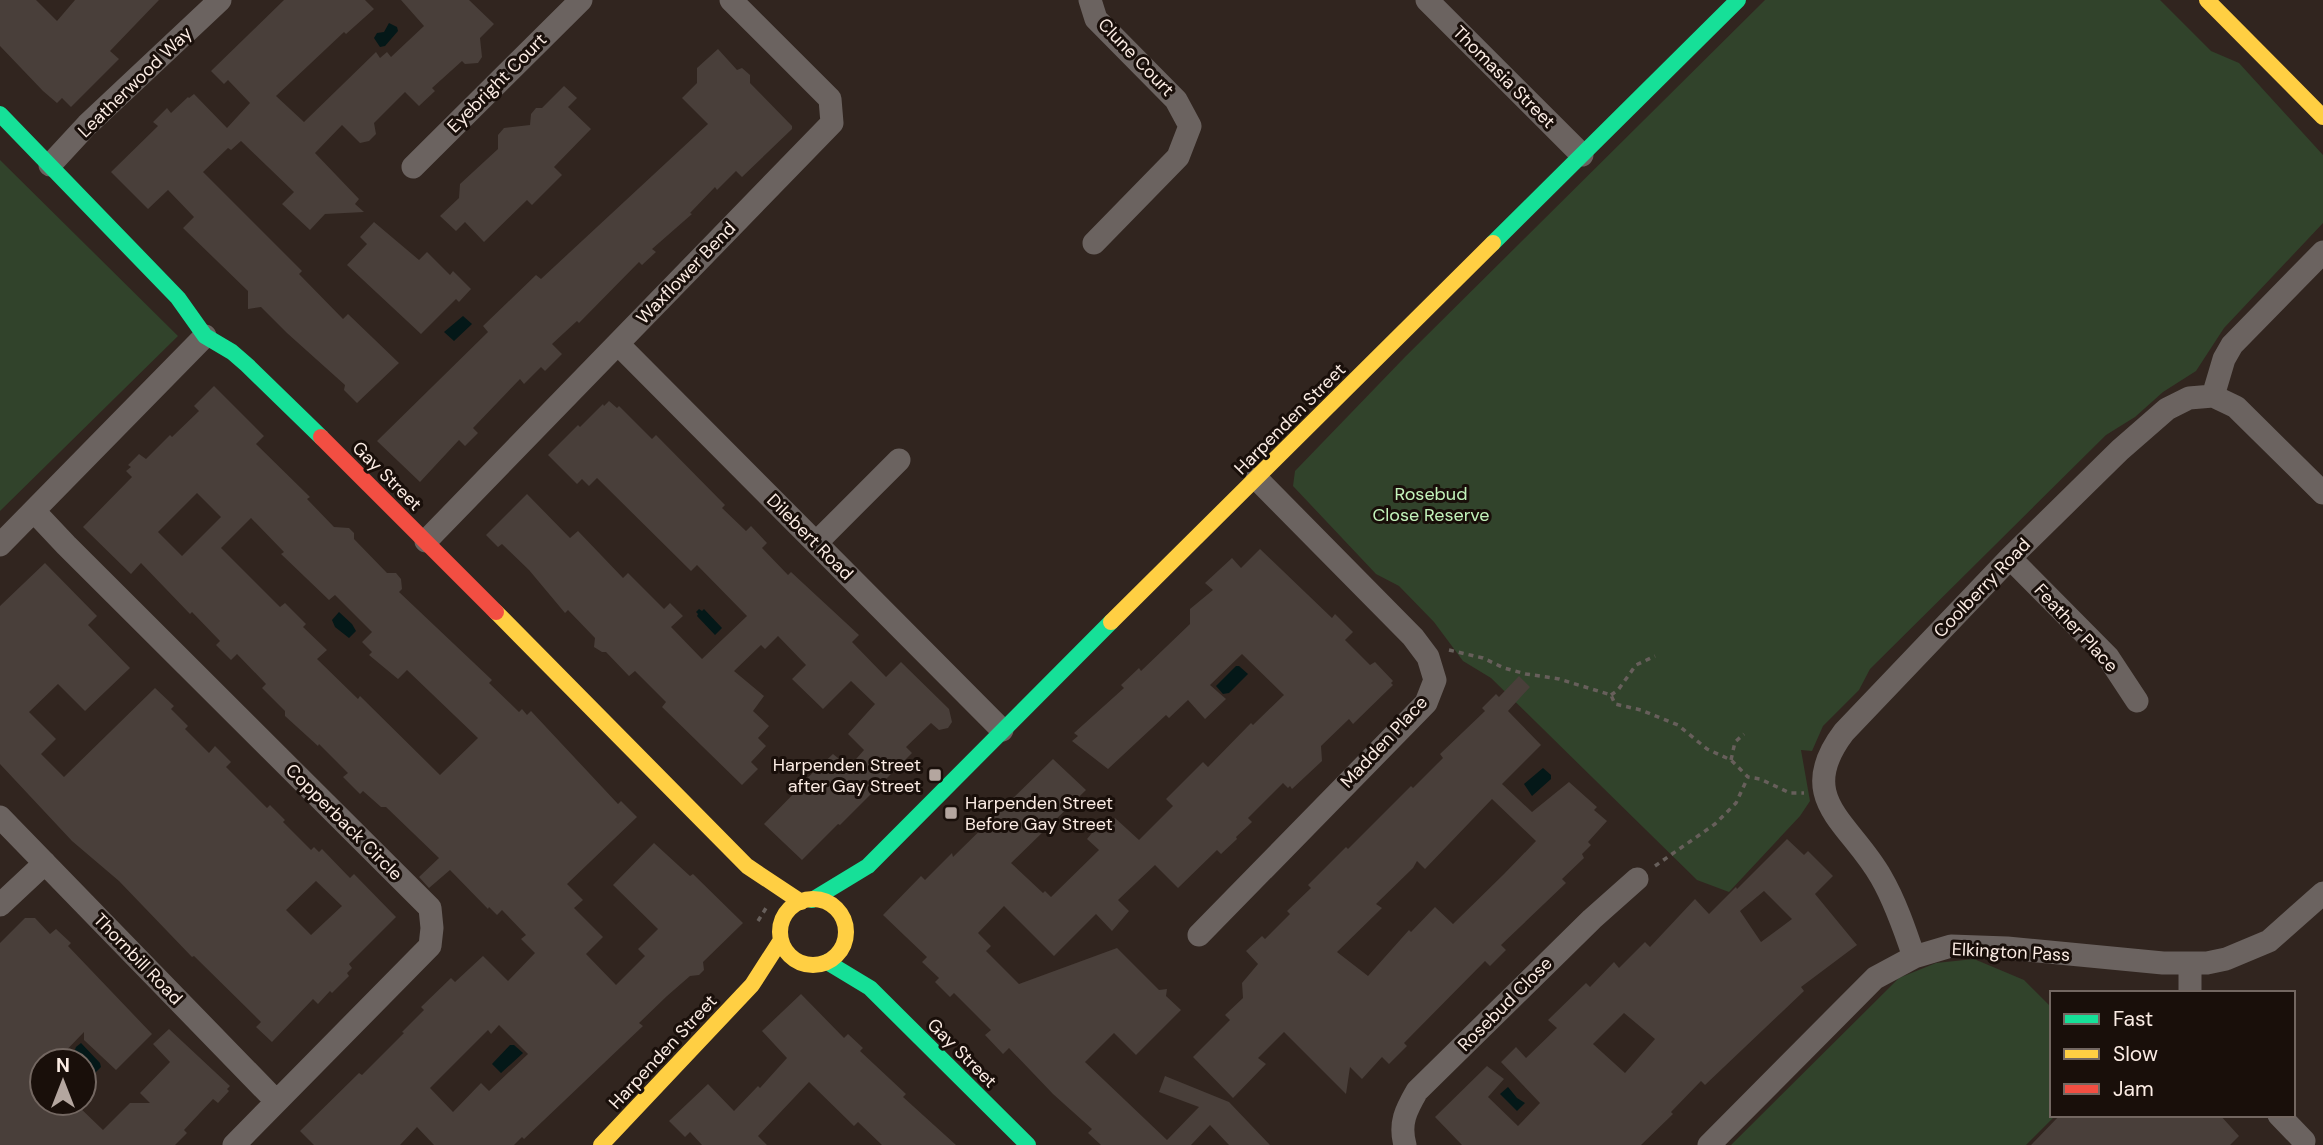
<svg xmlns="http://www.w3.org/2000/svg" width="2323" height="1145" font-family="'DM Sans',sans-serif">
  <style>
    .green { fill: #31432b }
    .water { fill: #041818 }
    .building { fill: #493f3a; fill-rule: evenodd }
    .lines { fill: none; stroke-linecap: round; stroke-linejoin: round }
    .path { stroke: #675f5b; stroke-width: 3.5; stroke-dasharray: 5 5; stroke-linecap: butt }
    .street { stroke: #6b6360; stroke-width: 23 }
    .fast { stroke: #16e098; stroke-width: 16 }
    .slow { stroke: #ffcf43; stroke-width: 16 }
    .jam { stroke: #f24e42; stroke-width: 16 }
    .poi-dot { fill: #b4a69f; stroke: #190f0a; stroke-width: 2.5 }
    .labels { text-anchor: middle; stroke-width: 6; stroke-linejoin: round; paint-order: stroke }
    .street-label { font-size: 18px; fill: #fbece4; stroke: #190f0a }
    .park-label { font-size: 18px; fill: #c3f4bb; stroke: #190f0a }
    .poi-label { font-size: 18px; fill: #fbece4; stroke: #190f0a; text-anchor: end }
  </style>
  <rect width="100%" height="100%" fill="#31251f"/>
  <path class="green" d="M 1765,0 L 2160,0 L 2211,51 L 2239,63 L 2323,155 L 2323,223 L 2224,328 L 2196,371 L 2163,392 L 2135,417 L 2106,435 L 1870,669 L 1859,690 L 1823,726 L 1812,751 L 1801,750 L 1810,801 L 1800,816 L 1729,892 L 1697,880 L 1491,678 L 1463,661 L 1434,622 L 1399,586 L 1376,574 L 1293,486 L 1295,471 L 1405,357 Z
    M 0,160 L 178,336 L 0,511 Z
    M 1974,959 L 2024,980 L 2052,1008 L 2052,1115 L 2056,1115 L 2026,1145 L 1731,1145 L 1899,978 L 1936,963 Z"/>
  <path class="water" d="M 389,23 L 397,27 L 398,31 L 385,46 L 380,47 L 374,38 L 377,33 L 384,32 Z
    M 463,316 L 472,324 L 454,341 L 444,332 Z
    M 699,609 L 702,611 L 704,609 L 722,628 L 715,635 L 697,616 L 698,614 L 696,612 Z
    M 339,612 L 352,624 L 356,631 L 349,638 L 335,627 L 332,620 Z
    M 1236,666 L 1239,666 L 1248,674 L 1229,693 L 1223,694 L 1216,686 Z
    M 1543,768 L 1551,775 L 1551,779 L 1532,796 L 1524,784 Z
    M 81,1043 L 100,1063 L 101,1067 L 94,1074 L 84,1065 L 84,1061 L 81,1061 L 81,1058 L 78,1059 L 73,1055 L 76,1047 Z
    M 510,1045 L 514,1045 L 523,1053 L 501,1073 L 492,1064 Z
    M 1508,1087 L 1517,1098 L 1525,1103 L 1517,1111 L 1500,1094 Z"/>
  <path class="building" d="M 0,0 L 36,0 L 57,21 L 75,0 L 159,0 L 110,51 L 119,59 L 71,107 L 62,98 L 57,103 L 43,91 L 0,46 Z
    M 284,0 L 365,0 L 374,9 L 346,34 L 344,32 L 276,96 L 304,122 L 376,52 L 380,58 L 387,52 L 391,57 L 424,26 L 401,0 L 469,0 L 494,24 L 480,38 L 482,57 L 478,63 L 465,64 L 462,61 L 432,88 L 435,91 L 419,106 L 405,92 L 374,123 L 376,134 L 369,141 L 360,143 L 342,125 L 315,153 L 359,199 L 355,204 L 364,212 L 325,214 L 310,230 L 282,204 L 294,192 L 241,141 L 231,150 L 228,148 L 203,172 L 302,271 L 299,274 L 343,319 L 348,314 L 399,363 L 357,403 L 344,390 L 345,385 L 287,333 L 261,307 L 248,309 L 248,291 L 183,228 L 194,217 L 168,190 L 148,209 L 111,172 L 158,126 L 153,122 L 167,108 L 171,113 L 188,97 L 189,98 L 194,94 L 227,128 L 250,103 L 228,80 L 224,84 L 211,71 Z
    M 718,49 L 737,70 L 742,68 L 750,75 L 750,83 L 792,126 L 792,129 L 742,177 L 736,171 L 717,190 L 715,187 L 690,213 L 692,214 L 652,249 L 656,252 L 642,265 L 639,262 L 579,323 L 577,321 L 552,344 L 562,354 L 545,371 L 541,367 L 524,384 L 520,379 L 473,428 L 478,433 L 465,446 L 459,440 L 420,482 L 377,441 L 488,332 L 483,326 L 536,275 L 541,279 L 708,124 L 682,98 L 697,83 L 697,68 Z
    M 564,86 L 577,98 L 568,107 L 591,129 L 554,167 L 562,175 L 532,205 L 527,200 L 484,242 L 465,222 L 456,231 L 440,216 L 459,198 L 460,184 L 498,149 L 498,135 L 504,128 L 530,125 L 531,114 L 536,108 L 542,108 Z
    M 374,222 L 419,260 L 427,252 L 450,275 L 453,271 L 471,289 L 459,302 L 456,299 L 421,334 L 347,265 L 367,244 L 360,237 Z
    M 214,386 L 264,436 L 256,444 L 310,497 L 307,499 L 334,527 L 349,528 L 354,533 L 354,539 L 387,573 L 396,573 L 401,579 L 402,589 L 399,592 L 492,680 L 489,683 L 519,712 L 522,709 L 527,715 L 531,711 L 618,804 L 621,801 L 637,817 L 567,884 L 583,900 L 574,908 L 603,937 L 586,954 L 616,985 L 645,956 L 638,949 L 658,929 L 613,885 L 654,843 L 690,876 L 693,874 L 743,923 L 703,962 L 704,970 L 699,975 L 690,976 L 667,996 L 639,1023 L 643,1026 L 524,1139 L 522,1137 L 514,1145 L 434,1145 L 417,1127 L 400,1145 L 314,1145 L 300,1131 L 359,1073 L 362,1075 L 404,1033 L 402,1032 L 424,1010 L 421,1007 L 451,978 L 455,982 L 483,956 L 508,981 L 535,953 L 521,939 L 526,935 L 502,910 L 497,915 L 489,907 L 488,909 L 450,870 L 429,888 L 419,877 L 439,858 L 386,807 L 381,807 L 363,791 L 360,794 L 343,777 L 348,773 L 319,744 L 318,746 L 285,716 L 285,711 L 262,688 L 266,684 L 237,654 L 231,660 L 216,645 L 220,641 L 192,612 L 190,614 L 141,563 L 131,574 L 83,527 L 132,477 L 126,471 L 131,467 L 128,465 L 139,454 L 146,459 L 170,435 L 172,437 L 199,411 L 194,406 ZM 197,493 L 221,517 L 182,556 L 158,532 ZM 251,518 L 284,552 L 281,554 L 329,600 L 335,595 L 372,632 L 362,642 L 372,652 L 369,655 L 398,679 L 407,670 L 478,738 L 440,775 L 360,696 L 358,699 L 317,659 L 327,650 L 303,627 L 306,624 L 285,603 L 280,607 L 221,548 ZM 499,1025 L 528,1054 L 489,1091 L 481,1083 L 453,1112 L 430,1088 L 488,1030 L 491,1034 Z
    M 609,401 L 617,408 L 619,406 L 652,439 L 656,435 L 725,505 L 722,508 L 746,531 L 751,526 L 767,543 L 762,548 L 788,575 L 791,572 L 859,635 L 852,642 L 886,677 L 901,662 L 949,709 L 952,722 L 948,728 L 939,730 L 931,723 L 906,747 L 912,753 L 840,825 L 838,824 L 802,860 L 764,824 L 805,782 L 804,781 L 833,754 L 849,767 L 864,750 L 848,734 L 875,704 L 851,681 L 823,709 L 792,679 L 806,665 L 778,636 L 765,649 L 761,645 L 734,671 L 764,696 L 753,711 L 769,726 L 758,738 L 766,746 L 751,762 L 758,769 L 742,785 L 662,707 L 666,702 L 635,671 L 629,676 L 606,652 L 602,652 L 594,647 L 595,638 L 568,610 L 565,613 L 529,570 L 502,544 L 498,547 L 486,535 L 527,494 L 570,538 L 578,531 L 623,578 L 628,573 L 664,609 L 670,603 L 683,616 L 671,627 L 702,659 L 747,616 L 697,565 L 691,571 L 597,478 L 589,486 L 582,479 L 577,484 L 548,455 L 578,425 L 580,427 L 603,404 L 604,406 Z
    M 1260,549 L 1332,618 L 1335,614 L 1353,632 L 1345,640 L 1370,665 L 1375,662 L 1393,681 L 1391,683 L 1393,685 L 1353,724 L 1349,719 L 1321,746 L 1322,761 L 1292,789 L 1290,786 L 1288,788 L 1283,783 L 1248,818 L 1252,822 L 1236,837 L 1237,839 L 1221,854 L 1217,850 L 1178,888 L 1155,865 L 1118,900 L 1129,911 L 1112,931 L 1096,914 L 1054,956 L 1004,906 L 978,933 L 991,946 L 986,951 L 1019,984 L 1117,948 L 1159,990 L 1167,989 L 1166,996 L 1181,1010 L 1136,1055 L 1114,1033 L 1085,1062 L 1167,1140 L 1199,1107 L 1159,1092 L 1165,1076 L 1229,1102 L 1270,1145 L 1229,1145 L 1210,1125 L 1191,1145 L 1101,1145 L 1088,1133 L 1092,1129 L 1053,1094 L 1009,1048 L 1003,1054 L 985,1035 L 991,1030 L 954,993 L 950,997 L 935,982 L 939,978 L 922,962 L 927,957 L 883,915 L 921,876 L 925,880 L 952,853 L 953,857 L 1053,759 L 1086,790 L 1011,863 L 1043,893 L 1045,891 L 1051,897 L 1099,850 L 1087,839 L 1101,822 L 1106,827 L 1115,818 L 1139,840 L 1173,806 L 1166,799 L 1203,762 L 1208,767 L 1251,723 L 1253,725 L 1284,695 L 1242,654 L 1210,685 L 1226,699 L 1205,719 L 1188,700 L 1169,718 L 1166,715 L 1108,769 L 1072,741 L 1078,736 L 1074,733 L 1124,688 L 1121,685 L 1139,668 L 1141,671 L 1190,624 L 1190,609 L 1213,590 L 1205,583 L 1232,558 L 1241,568 Z
    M 45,563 L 97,616 L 88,625 L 130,668 L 85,711 L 58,684 L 29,712 L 56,739 L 41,754 L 64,777 L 155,688 L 174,706 L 171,709 L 188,726 L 185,729 L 209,753 L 215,746 L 231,762 L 226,767 L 267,808 L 270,805 L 285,820 L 283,822 L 311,850 L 314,847 L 319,852 L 322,849 L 350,878 L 354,874 L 396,917 L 349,964 L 352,968 L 347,973 L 349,976 L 332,993 L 330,991 L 318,1004 L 313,999 L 272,1042 L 256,1027 L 261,1022 L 194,956 L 192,957 L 119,881 L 72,841 L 0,764 L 0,606 ZM 316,881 L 342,906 L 311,935 L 286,910 Z
    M 1519,676 L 1530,687 L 1508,711 L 1541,745 L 1502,784 L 1532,812 L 1569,782 L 1597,807 L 1594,810 L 1607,821 L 1588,842 L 1591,845 L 1582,854 L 1584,858 L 1562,879 L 1566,883 L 1501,945 L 1506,950 L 1490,966 L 1485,961 L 1404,1043 L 1407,1046 L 1389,1064 L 1382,1057 L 1362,1079 L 1350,1067 L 1346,1094 L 1284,1032 L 1258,1058 L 1266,1064 L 1233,1098 L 1193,1057 L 1230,1020 L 1225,1015 L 1243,998 L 1242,983 L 1258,964 L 1246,951 L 1262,936 L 1265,939 L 1290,914 L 1287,911 L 1311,888 L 1308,885 L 1346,847 L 1348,849 L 1411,786 L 1413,788 L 1443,758 L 1440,754 L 1485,711 L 1482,708 L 1496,694 L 1499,697 ZM 1492,799 L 1536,841 L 1504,874 L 1453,924 L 1435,907 L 1411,932 L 1409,930 L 1368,976 L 1337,952 L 1382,908 L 1376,904 L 1413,868 L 1417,861 L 1425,869 Z
    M 1787,839 L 1804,855 L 1808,851 L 1833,876 L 1815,894 L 1857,945 L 1801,987 L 1804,991 L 1705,1085 L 1701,1081 L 1671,1112 L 1673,1114 L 1641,1145 L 1462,1145 L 1435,1117 L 1487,1066 L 1504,1079 L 1488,1097 L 1518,1126 L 1540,1103 L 1501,1062 L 1516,1047 L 1526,1058 L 1557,1028 L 1548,1020 L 1586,983 L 1590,987 L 1614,962 L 1619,968 L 1645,942 L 1650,947 L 1695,899 L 1709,914 L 1736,887 L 1737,889 ZM 1764,891 L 1792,919 L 1761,942 L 1740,911 ZM 1624,1013 L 1655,1039 L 1625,1073 L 1593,1044 Z
    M 25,918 L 35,918 L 50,934 L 56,929 L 71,943 L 68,946 L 152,1034 L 116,1070 L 84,1040 L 84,1032 L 56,1061 L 42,1061 L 42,1103 L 75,1103 L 103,1130 L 130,1103 L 150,1103 L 140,1093 L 170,1062 L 153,1044 L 169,1029 L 230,1086 L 227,1089 L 229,1091 L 218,1103 L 213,1099 L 184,1130 L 187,1133 L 175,1145 L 0,1145 L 0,943 Z
    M 801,994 L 844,1038 L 848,1034 L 863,1048 L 860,1051 L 906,1094 L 903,1097 L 956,1145 L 882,1145 L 858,1122 L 854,1126 L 809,1082 L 758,1136 L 767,1145 L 702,1145 L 690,1132 L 685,1137 L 669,1121 L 708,1084 L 734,1111 L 758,1086 L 760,1088 L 787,1058 L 762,1031 Z
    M 2060,1115 L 2220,1115 L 2239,1136 L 2230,1145 L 2031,1145 Z"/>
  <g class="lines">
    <path class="path" d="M 1449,650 L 1483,658 L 1504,668 L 1526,674 L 1559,679 L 1611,695 L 1615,704 L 1641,710 L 1678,725 L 1707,749 L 1731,760 L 1748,777 L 1760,779 L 1790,793 L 1804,793
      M 1611,695 L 1618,690 L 1636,665 L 1655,656
      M 1731,760 L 1735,742 L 1744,734
      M 1655,866 L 1715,824 L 1736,803 L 1748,777
      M 758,921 L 766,908"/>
    <path class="street" d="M 1090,0 L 1096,19 L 1176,100 L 1190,126 L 1178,157 L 1094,243
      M 1427,0 L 1582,155
      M 50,165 L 87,125 L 220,0
      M 413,167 L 581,0
      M 618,344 L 1002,730
      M 2213,396 L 2224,359 L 2232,345 L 2323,252
      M 34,511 L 66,545 L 430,908 L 432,928 L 430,946 L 234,1145
      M 426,541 L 832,123 L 830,99 L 731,0
      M 816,543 L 899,460
      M 0,545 L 205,336
      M 2010,558 L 2108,657 L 2137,701
      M 0,817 L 276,1101
      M 0,905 L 45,863
      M 1199,935 L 1426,703 L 1435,680 L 1428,657 L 1413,637 L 1257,479
      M 1914,957 C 1905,930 1895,901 1881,877 C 1850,822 1793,799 1844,732 L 2010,558 L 2120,450 L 2167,409 L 2189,398 L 2213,396 L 2236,407 L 2323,493
      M 2190,964 L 2190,993
      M 2279,1115 L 2304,1141
      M 1405,1145 C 1399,1123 1406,1110 1417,1091 L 1592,919 L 1637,879
      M 1709,1145 L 1875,978 L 1914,957 L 1951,946 L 2007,948 L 2163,963 L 2207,963 L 2226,959 L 2269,941 L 2323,893"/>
    <path class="fast" d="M 0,114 L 178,298 L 205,336 L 232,352 L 247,365 L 321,437
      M 1493,243 L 1738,0
      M 812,900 L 868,866 L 1111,622
      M 827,962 L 870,988 L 1028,1145"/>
    <path class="slow" d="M 2207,0 L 2323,117
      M 496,612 L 747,866 L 801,902
      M 1111,622 L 1493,243
      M780 932a33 33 0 1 1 66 0a33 33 0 1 1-66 0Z
      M 601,1145 L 752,985 L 781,940"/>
    <path class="jam" d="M 321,437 L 496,612"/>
  </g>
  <g class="poi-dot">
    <rect x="928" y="768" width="14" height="14" rx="3.5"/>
    <rect x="944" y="806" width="14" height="14" rx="3.5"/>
  </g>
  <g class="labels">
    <g class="street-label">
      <text transform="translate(1136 57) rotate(46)" y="6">Clune Court</text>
      <text transform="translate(1504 77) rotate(45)" y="6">Thomasia Street</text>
      <text transform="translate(135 82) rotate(-44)" y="6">Leatherwood Way</text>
      <text transform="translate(497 83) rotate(-45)" y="6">Eyebright Court</text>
      <text transform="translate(686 273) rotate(-46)" y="6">Waxflower Bend</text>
      <text transform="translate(1290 419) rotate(-45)" y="6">Harpenden Street</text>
      <text transform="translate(387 476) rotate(45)" y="6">Gay Street</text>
      <text transform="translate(810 537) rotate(45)" y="6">Dilebert Road</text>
      <text transform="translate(1982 588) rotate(-46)" y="6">Coolberry Road</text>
      <text transform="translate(2076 628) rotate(47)" y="6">Feather Place</text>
      <text transform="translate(1384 742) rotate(-47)" y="6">Madden Place</text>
      <text transform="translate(344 822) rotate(45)" y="6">Copperback Circle</text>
      <text transform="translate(2011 952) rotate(3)" y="6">Elkington Pass</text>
      <text transform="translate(138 959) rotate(46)" y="6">Thornbill Road</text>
      <text transform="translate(1505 1004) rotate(-45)" y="6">Rosebud Close</text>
      <text transform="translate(663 1052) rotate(-47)" y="6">Harpenden Street</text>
      <text transform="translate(962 1053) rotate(45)" y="6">Gay Street</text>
    </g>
    <g class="park-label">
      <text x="1431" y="500">Rosebud<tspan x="1431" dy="21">Close Reserve</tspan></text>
    </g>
    <g class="poi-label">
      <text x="921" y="771">Harpenden Street<tspan x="921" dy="21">after Gay Street</tspan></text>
      <text x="965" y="809" text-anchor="start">Harpenden Street<tspan x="965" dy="21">Before Gay Street</tspan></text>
    </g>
  </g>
  <rect x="2050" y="991" width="245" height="126" fill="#190f0a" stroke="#736761" stroke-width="2"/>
  <rect x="2064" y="1014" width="35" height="10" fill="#16e098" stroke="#736761" stroke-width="2"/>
  <text x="2113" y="1026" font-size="21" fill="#fbece4">Fast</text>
  <rect x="2064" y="1049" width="35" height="10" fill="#ffcf43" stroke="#736761" stroke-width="2"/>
  <text x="2113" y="1061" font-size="21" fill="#fbece4">Slow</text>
  <rect x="2064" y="1084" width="35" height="10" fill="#f24e42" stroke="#736761" stroke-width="2"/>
  <text x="2113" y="1096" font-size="21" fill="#fbece4">Jam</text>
  <g transform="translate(63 1082)"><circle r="33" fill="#190f0a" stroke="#736761" stroke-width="2"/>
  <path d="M0-5L12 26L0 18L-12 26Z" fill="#b4a69f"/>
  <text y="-10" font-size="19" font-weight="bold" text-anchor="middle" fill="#fbece4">N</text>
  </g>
</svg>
